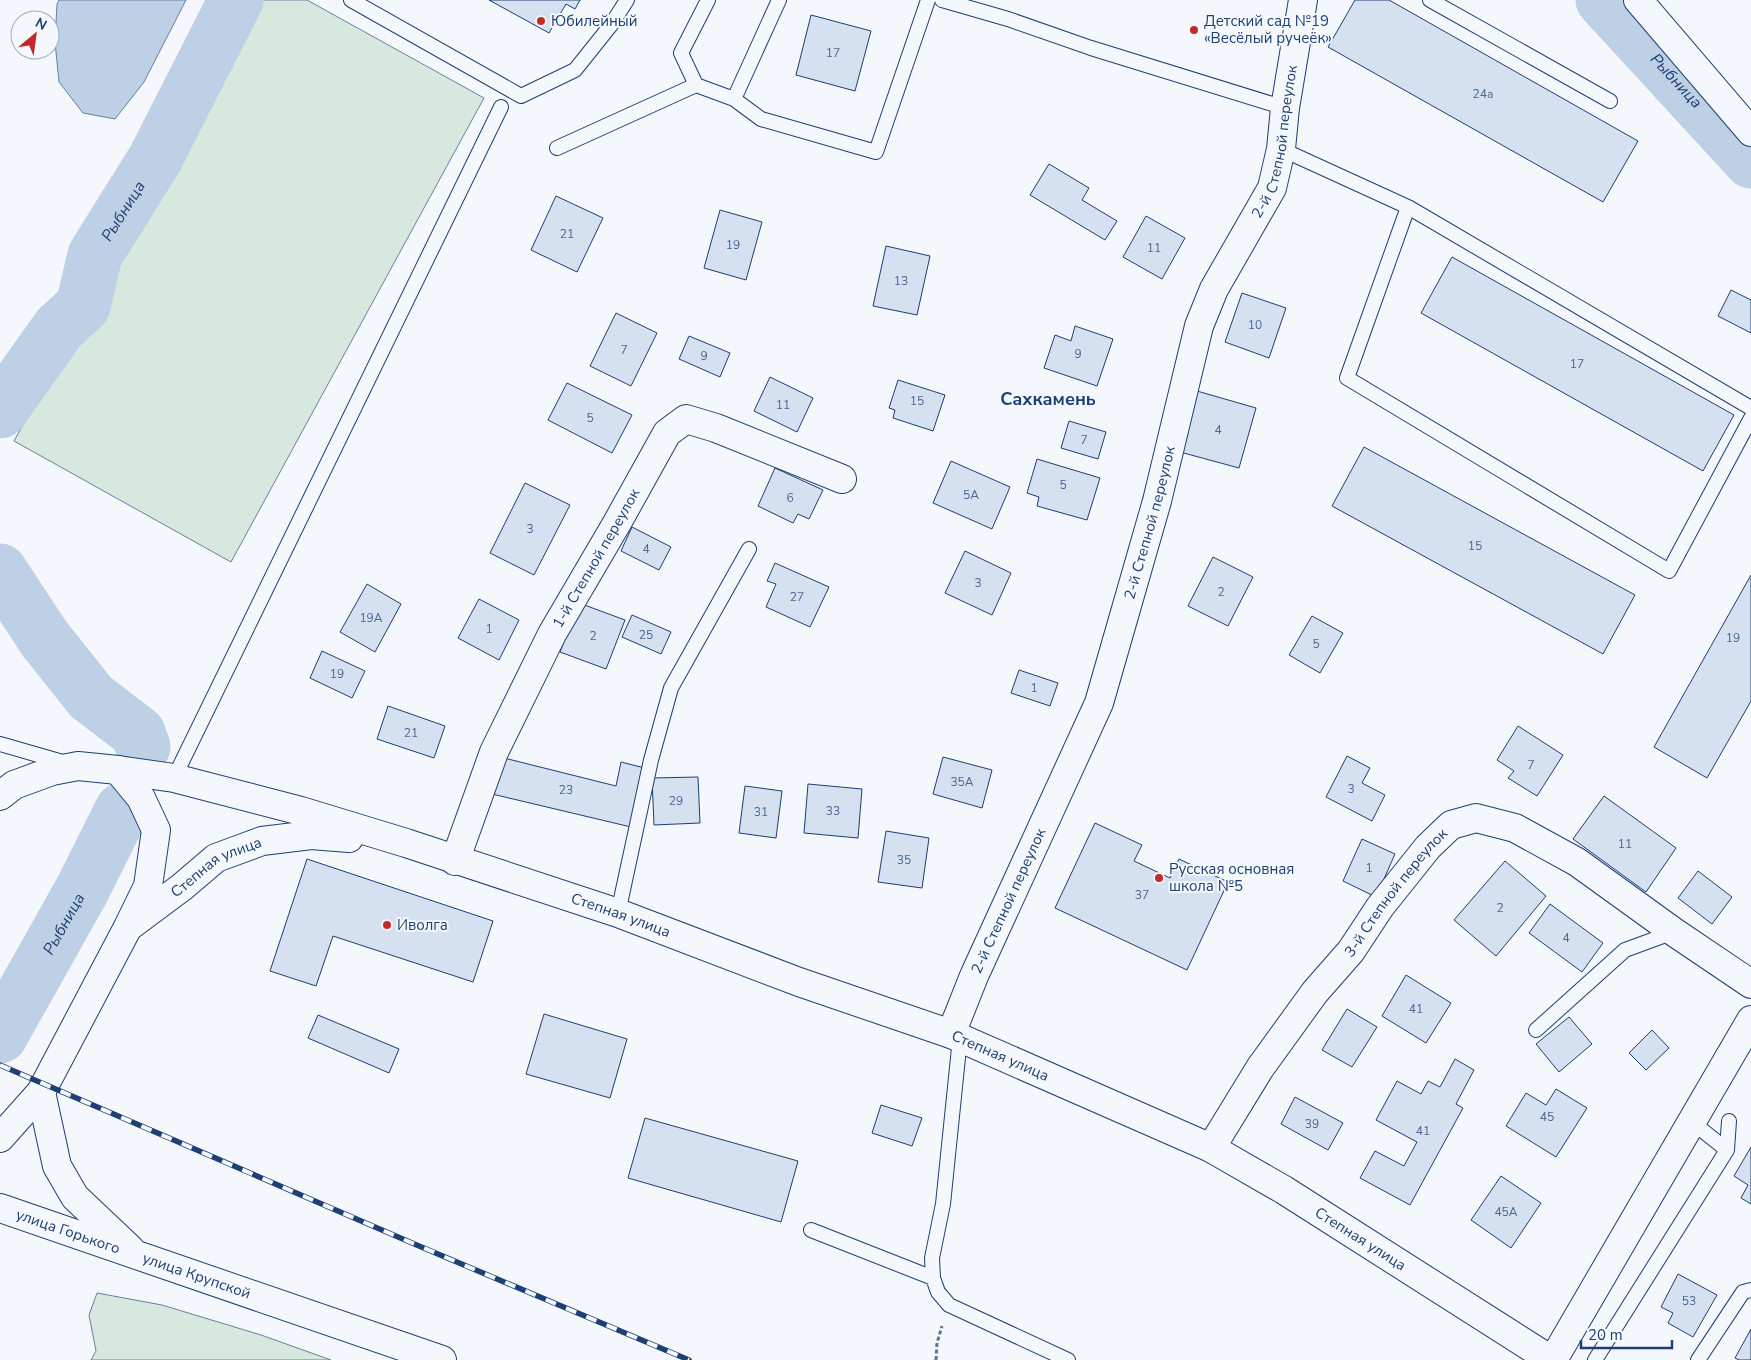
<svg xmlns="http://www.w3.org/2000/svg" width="1751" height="1360" font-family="'Nunito Sans',sans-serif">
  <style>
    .green { fill: #d7e8df; stroke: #687fa3 }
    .water { fill: #bed0e5; stroke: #687fa3 }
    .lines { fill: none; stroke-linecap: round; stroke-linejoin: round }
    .river { stroke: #bed0e5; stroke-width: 55 }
    .building { fill: #d5e0f0; stroke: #1d3f73 }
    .service-casing { stroke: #1d3f73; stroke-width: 16 }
    .minor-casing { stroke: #1d3f73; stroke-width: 30 }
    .tertiary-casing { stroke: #1d3f73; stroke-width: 30 }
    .secondary-casing { stroke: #1d3f73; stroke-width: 30 }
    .path { stroke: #5e769c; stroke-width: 3; stroke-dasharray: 4 2.5; stroke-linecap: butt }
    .service { stroke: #f4f7fb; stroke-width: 14 }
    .minor { stroke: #f4f7fb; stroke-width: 28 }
    .tertiary { stroke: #f4f7fb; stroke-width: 28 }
    .secondary { stroke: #f4f7fb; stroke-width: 28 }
    .rail-casing { stroke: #1d3f73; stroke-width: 5.5 }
    .rail { stroke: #f4f7fb; stroke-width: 4; stroke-dasharray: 11; stroke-linecap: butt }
    .poi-dot { fill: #c62828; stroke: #f4f7fb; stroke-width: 2 }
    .labels { text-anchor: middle; stroke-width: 4; stroke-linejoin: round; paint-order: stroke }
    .number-label { font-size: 12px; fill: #4b6792 }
    .poi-label { font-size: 15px; fill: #1d3f73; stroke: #f4f7fb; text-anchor: start }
    .street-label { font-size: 15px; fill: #1d3f73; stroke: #f4f7fb }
    .water-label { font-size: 16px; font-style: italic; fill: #1d3f73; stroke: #f4f7fb }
    .quarter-label { font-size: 18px; font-weight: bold; fill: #1d3f73; stroke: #f4f7fb }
  </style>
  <rect width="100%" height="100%" fill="#f4f7fb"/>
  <path class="green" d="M 258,0 L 307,0 L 484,98 L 231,562 L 14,441 Z
    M 97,1293 L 162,1305 L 261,1335 L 331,1360 L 91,1360 L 96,1351 L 89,1315 Z"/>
  <path class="water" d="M 59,0 L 186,0 L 144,82 L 115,119 L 83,113 L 59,82 L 55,42 L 57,4 Z"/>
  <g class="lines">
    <g class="river">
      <path id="s1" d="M 1603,0 L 1751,161"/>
      <path id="s2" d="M 0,411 L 59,328 L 83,306 L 95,255 L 155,159 L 236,0"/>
      <path d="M 0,571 L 44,638 L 91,697 L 138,733 L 143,747"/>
      <path id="s3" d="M 0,1036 L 82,890 L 122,810"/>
    </g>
  </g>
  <path class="building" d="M 489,0 L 580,0 L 575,9 L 566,4 L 549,33 Z
    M 1355,0 L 1389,0 L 1638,141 L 1603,202 L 1328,47 Z
    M 811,15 L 871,31 L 855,91 L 796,75 Z
    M 1049,164 L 1089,188 L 1082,200 L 1117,221 L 1105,240 L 1030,195 Z
    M 556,196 L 603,218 L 577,272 L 531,250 Z
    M 720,210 L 762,222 L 746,280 L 704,268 Z
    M 1146,216 L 1185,238 L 1162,279 L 1123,257 Z
    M 886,246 L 930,256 L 917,315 L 873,306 Z
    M 1452,257 L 1734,415 L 1703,471 L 1421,313 Z
    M 1731,290 L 1751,300 L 1751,333 L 1718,316 Z
    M 1242,293 L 1286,308 L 1269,358 L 1225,342 Z
    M 616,313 L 657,333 L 631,386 L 590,366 Z
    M 1075,326 L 1113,339 L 1097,386 L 1044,368 L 1055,335 L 1071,341 Z
    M 689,336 L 730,353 L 720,377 L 679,359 Z
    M 770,377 L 813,398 L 797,432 L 754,411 Z
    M 898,380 L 945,395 L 933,431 L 893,418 L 895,410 L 889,408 Z
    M 567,383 L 632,415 L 612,453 L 548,420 Z
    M 1197,391 L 1256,408 L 1239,468 L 1180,452 Z
    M 1069,421 L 1106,432 L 1098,459 L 1061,448 Z
    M 1364,447 L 1635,595 L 1603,654 L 1332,506 Z
    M 1037,459 L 1100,478 L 1087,520 L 1037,506 L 1039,497 L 1027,493 Z
    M 951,461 L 1010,487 L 992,529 L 933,503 Z
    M 775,468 L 823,490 L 809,519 L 798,514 L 793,523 L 758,506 Z
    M 525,483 L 570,505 L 534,575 L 490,553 Z
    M 632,527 L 671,547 L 659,570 L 621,551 Z
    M 965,551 L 1011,573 L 992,615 L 945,593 Z
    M 1213,557 L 1253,577 L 1228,626 L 1188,606 Z
    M 775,563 L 829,587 L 810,627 L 766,607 L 776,584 L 767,581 Z
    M 1751,575 L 1751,701 L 1707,778 L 1654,747 Z
    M 367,584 L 401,604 L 375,652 L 340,632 Z
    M 479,599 L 519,620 L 499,660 L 458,638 Z
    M 579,603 L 625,620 L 606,669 L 560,652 Z
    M 632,615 L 671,632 L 661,654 L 622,637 Z
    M 1312,616 L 1343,633 L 1320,673 L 1289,655 Z
    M 322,651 L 365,671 L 352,698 L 310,678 Z
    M 1019,670 L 1058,683 L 1050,706 L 1011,693 Z
    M 388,706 L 445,726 L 434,758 L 377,739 Z
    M 1518,726 L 1563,755 L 1537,796 L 1508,778 L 1514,771 L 1497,760 Z
    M 1347,756 L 1370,768 L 1362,783 L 1385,795 L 1372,821 L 1326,797 Z
    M 500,757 L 616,786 L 621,762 L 645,768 L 631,827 L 492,794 Z
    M 943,757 L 992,770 L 982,808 L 933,794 Z
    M 698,777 L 700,823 L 654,825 L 652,778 Z
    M 808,784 L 862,789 L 858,838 L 804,833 Z
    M 745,786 L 782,791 L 776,838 L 739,833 Z
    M 1604,796 L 1676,848 L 1646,892 L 1573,839 Z
    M 1095,823 L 1142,845 L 1134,861 L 1170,878 L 1179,859 L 1228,882 L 1187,970 L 1055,908 Z
    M 886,831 L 929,838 L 922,888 L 878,882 Z
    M 1362,839 L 1395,854 L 1376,897 L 1343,881 Z
    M 307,859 L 493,921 L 473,982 L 333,936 L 316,986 L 270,971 Z
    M 1505,861 L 1546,896 L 1496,956 L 1454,920 Z
    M 1698,871 L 1732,897 L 1712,924 L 1678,898 Z
    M 1550,904 L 1603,943 L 1582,972 L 1529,933 Z
    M 1406,975 L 1451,1003 L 1426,1043 L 1382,1016 Z
    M 1347,1009 L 1377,1027 L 1352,1067 L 1322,1050 Z
    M 544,1014 L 627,1039 L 610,1098 L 526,1074 Z
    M 318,1015 L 399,1049 L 389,1073 L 308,1038 Z
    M 1569,1017 L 1592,1044 L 1559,1072 L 1536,1044 Z
    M 1652,1030 L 1669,1048 L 1646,1070 L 1629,1053 Z
    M 1455,1059 L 1474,1070 L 1456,1104 L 1463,1108 L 1410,1205 L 1360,1178 L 1375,1151 L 1404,1166 L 1417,1142 L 1376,1120 L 1397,1081 L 1421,1094 L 1428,1081 L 1440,1087 Z
    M 1556,1089 L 1587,1108 L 1556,1157 L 1506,1126 L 1526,1093 L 1546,1105 Z
    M 1295,1097 L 1343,1123 L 1328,1150 L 1281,1124 Z
    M 881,1105 L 922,1118 L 912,1146 L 872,1133 Z
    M 645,1118 L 798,1161 L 781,1222 L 628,1178 Z
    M 1751,1147 L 1751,1204 L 1741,1198 L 1748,1185 L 1734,1176 Z
    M 1501,1176 L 1541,1203 L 1511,1248 L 1471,1220 Z
    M 1678,1274 L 1717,1295 L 1693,1337 L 1668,1323 L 1673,1313 L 1661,1307 Z
    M 1751,1329 L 1751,1360 L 1739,1360 L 1735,1358 Z"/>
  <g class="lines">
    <defs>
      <path id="service" d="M 351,0 L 521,96 L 575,70 L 611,25 L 627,0
        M 708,0 L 681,53 L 696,85 L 734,99 L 779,0
        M 942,0 L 1008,19 L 1091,48 L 1285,108
        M 1430,0 L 1610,101
        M 734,99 L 761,119 L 876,152 L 928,0
        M 557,148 L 696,85
        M 1281,149 L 1408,207 L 1751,408
        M 1408,207 L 1347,378 L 1669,571 L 1751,418
        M 0,744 L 66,763
        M 174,778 L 501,107
        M 618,913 L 651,760 L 671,688 L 749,549
        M 1536,1030 L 1625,950 L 1674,932
        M 960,1038 L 943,1204 L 932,1258 L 933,1278 L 938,1292 L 949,1305 L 1068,1360
        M 1692,1122 L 1727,1150 L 1729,1121
        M 811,1230 L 933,1278
        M 1595,1360 L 1727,1150
        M 1698,1360 L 1743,1292 L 1751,1290"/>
      <g id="minor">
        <path d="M 1638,0 L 1751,132"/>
        <path id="s4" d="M 455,861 L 494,752 L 552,634 L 617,523 L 667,433 L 686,419 L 716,428 L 842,479"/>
        <path id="s5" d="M 951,1034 L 974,976 L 1099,703 L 1157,501 L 1199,326 L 1214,289 L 1272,188 L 1281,149 L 1285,108 L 1303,0"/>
        <path id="s6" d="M 1211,1148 L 1260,1068 L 1315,992 L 1351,951 L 1380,907 L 1428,847 L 1451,825 L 1476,818 L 1515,828 L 1577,862 L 1674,932 L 1751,984"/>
        <path d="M 1553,1360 L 1751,1020"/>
      </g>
      <g id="tertiary">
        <path d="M 41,1092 L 57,1166 L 75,1197 L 130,1249"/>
        <path id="s7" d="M 0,1208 L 442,1360"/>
      </g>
      <g id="secondary">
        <path id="s8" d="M 0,796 L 14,785 L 52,771 L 78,766 L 118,770 L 174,778 L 301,811 L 406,843 L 618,913 L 799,982 L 951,1034 L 1211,1148 L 1284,1190 L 1551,1360"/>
        <path id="s9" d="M 131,925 L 182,887 L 216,858 L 262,841 L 311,835 L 349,838"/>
        <path d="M 0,1138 L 41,1092 L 128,927 L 148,886 L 156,830 L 141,798 L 118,770"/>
      </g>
    </defs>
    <use href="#service" class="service-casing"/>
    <use href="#minor" class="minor-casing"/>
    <use href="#tertiary" class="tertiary-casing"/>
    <use href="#secondary" class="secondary-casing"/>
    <path class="path" d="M 936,1360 L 937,1343 L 942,1326"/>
    <use href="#service" class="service"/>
    <use href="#minor" class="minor"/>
    <use href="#tertiary" class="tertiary"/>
    <use href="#secondary" class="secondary"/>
    <defs>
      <path id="rail" d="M 0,1065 L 419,1246 L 689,1360"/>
    </defs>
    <use href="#rail" class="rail-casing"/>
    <use href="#rail" class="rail"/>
  </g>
  <g class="poi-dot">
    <circle cx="541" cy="21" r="5"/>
    <circle cx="1194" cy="30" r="5"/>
    <circle cx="1159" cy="878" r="5"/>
    <circle cx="387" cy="925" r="5"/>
  </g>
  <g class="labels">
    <g class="number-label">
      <text x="833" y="57">17</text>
      <text x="1483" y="98">24а</text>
      <text x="567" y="238">21</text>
      <text x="733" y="249">19</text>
      <text x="1154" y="252">11</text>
      <text x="901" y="285">13</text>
      <text x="1255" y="329">10</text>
      <text x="624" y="354">7</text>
      <text x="1078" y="358">9</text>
      <text x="704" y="360">9</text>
      <text x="1577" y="368">17</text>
      <text x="917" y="405">15</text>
      <text x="783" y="409">11</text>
      <text x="590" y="422">5</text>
      <text x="1218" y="434">4</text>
      <text x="1084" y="444">7</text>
      <text x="1063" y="489">5</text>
      <text x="971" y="499">5А</text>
      <text x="790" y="502">6</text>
      <text x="530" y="533">3</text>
      <text x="1475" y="550">15</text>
      <text x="646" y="553">4</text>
      <text x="978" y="587">3</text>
      <text x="1221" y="596">2</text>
      <text x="797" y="601">27</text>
      <text x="371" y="622">19А</text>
      <text x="489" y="633">1</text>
      <text x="646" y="639">25</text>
      <text x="593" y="640">2</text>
      <text x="1733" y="642">19</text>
      <text x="1316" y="648">5</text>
      <text x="337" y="678">19</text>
      <text x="1034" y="692">1</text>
      <text x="411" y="737">21</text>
      <text x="1531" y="769">7</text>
      <text x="962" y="786">35А</text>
      <text x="1351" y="793">3</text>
      <text x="566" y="794">23</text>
      <text x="676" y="805">29</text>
      <text x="833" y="815">33</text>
      <text x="761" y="816">31</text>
      <text x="1625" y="848">11</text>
      <text x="904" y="864">35</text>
      <text x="1369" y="872">1</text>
      <text x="1142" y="899">37</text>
      <text x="1500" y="912">2</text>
      <text x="1566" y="942">4</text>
      <text x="1416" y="1013">41</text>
      <text x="1547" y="1121">45</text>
      <text x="1312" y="1128">39</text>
      <text x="1423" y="1135">41</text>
      <text x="1506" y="1216">45А</text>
      <text x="1689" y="1305">53</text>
    </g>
    <g class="poi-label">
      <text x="551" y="26">Юбилейный</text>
      <text x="1204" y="26">Детский сад №19<tspan x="1204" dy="17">«Весёлый ручеёк»</tspan></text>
      <text x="1169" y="874">Русская основная<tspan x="1169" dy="17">школа №5</tspan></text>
      <text x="397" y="930">Иволга</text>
    </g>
    <g class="street-label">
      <text dy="5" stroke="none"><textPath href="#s5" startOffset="955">2-й Степной переулок</textPath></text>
      <text dy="5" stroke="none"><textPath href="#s5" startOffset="550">2-й Степной переулок</textPath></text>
      <text dy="5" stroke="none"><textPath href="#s4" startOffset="335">1-й Степной переулок</textPath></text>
      <text dy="5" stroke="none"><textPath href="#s9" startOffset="104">Степная улица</textPath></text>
      <text dy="5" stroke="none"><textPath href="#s6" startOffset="316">3-й Степной переулок</textPath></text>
      <text dy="5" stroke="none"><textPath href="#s5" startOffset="145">2-й Степной переулок</textPath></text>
      <text dy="5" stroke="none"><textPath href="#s8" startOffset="649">Степная улица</textPath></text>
      <text dy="5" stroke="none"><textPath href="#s8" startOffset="1054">Степная улица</textPath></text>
      <text dy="5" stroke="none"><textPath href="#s7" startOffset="72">улица Горького</textPath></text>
      <text dy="5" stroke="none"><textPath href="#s8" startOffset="1459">Степная улица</textPath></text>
      <text dy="5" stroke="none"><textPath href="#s7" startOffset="208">улица Крупской</textPath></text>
    </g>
    <g class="water-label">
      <text dy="6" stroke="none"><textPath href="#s1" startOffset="109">Рыбница</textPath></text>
      <text dy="6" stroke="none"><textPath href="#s2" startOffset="239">Рыбница</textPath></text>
      <text dy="6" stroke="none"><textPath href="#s3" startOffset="129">Рыбница</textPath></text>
    </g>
    <g class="quarter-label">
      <text x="1048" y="405">Сахкамень</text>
    </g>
  </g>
  <g transform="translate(35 35) rotate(29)"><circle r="24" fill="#f4f7fb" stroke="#9eadc5"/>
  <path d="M0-4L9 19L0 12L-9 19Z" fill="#c62828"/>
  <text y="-8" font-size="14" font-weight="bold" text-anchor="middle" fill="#1d3f73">N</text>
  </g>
  <path d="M1581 1340v8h91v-8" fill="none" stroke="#1d3f73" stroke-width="2.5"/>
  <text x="1588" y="1340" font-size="15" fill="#1d3f73" stroke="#f4f7fb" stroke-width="4" paint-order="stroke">20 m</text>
</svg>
